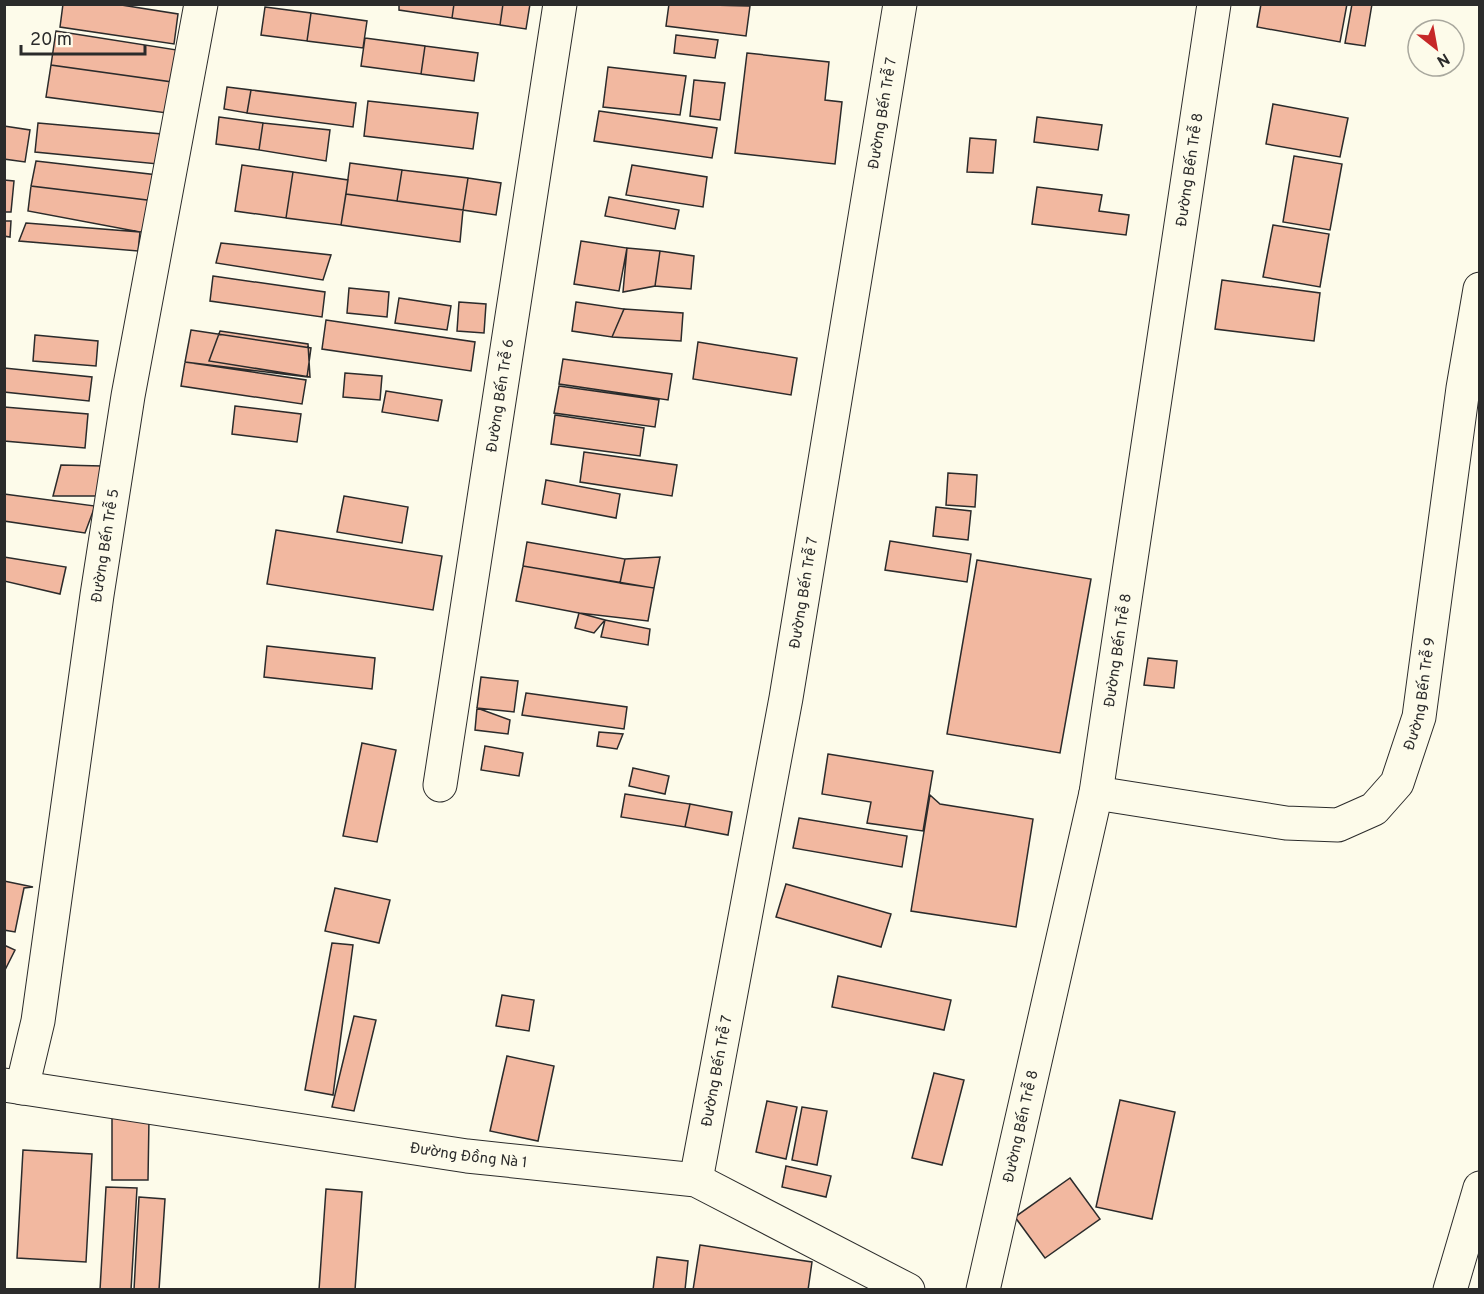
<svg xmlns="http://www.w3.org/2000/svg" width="1484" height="1294" font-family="Overpass,sans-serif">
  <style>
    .building { fill: #f2b8a0; stroke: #2b2b2b; stroke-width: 1.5 }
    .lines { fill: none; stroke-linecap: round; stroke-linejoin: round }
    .street-casing { stroke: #2b2b2b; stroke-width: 35 }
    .street { stroke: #fdfbea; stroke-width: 33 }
    .labels { text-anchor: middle; stroke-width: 4.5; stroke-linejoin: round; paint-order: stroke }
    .street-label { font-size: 15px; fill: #2b2b2b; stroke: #fdfbea }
  </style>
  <rect width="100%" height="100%" fill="#fdfbea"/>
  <path class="building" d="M 63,4 L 115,4 L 178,14 L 174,44 L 60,27 Z
    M 399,4 L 454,4 L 452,18 L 399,10 Z
    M 454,4 L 503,4 L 500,25 L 452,18 Z
    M 503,4 L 530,4 L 526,29 L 500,25 Z
    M 669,4 L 750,6 L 746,36 L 666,26 Z
    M 1261,4 L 1347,4 L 1340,42 L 1257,27 Z
    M 1352,4 L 1372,4 L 1365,46 L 1345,43 Z
    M 265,7 L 311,13 L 307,41 L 261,35 Z
    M 311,13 L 367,21 L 363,48 L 307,41 Z
    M 56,31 L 177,50 L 172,82 L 51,65 Z
    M 676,35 L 718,40 L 715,58 L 674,53 Z
    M 365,38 L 425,46 L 421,74 L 361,66 Z
    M 425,46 L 478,53 L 474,81 L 421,74 Z
    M 747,53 L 829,62 L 825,100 L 842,102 L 835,164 L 735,153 Z
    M 51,65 L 172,82 L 167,113 L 46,97 Z
    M 608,67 L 686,76 L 680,115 L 603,107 Z
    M 694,80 L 725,83 L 720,120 L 690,116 Z
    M 227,87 L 251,90 L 247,113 L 224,109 Z
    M 251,90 L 356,103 L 353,127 L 247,113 Z
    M 368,101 L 478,113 L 473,149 L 364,136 Z
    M 1273,104 L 1348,118 L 1340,157 L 1266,144 Z
    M 599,111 L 717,128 L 712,158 L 594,141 Z
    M 219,117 L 263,123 L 259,150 L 216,144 Z
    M 1037,117 L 1102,125 L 1098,150 L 1034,142 Z
    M 38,123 L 162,134 L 158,164 L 35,152 Z
    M 263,123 L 330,130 L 326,161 L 259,150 Z
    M 4,126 L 30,130 L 25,162 L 4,159 Z
    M 970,138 L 996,140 L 993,173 L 967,172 Z
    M 1294,156 L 1342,164 L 1330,230 L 1283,222 Z
    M 36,161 L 158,175 L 155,201 L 31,186 Z
    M 350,163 L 402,170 L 397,201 L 346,194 Z
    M 242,165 L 293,172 L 286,218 L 235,211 Z
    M 632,165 L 707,177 L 703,207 L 626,195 Z
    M 402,170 L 468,178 L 463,210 L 397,201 Z
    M 293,172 L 348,180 L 341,225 L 286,218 Z
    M 468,178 L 501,183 L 496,215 L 463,210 Z
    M 4,180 L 14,181 L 11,212 L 4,212 Z
    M 31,186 L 155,201 L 158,227 L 140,232 L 28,211 Z
    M 1037,187 L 1102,195 L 1099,211 L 1129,215 L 1126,235 L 1032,224 Z
    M 346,194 L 463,210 L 460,242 L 341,225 Z
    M 609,197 L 679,210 L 675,229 L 605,216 Z
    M 4,221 L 11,221 L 10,237 L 4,236 Z
    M 26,223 L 140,232 L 138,251 L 19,241 Z
    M 1273,225 L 1329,234 L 1320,287 L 1263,277 Z
    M 581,241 L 627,248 L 619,291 L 574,284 Z
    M 221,243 L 331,255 L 323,280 L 216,263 Z
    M 627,248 L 660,251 L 655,286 L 623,292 Z
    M 660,251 L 694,256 L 691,289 L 655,286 Z
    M 213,276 L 325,292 L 322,317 L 210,301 Z
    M 1222,280 L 1320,293 L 1314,341 L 1215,329 Z
    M 349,288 L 389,292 L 387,317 L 347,313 Z
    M 399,298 L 451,306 L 447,330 L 395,323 Z
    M 459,302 L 486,304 L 484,333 L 457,331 Z
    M 576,302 L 624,309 L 612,337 L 572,331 Z
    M 624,309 L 683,313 L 681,341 L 612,337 Z
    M 326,320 L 475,342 L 471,371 L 322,349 Z
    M 191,330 L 311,348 L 307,377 L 185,362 Z
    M 220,331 L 308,344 L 310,377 L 209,361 Z
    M 35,335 L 98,341 L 96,366 L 33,361 Z
    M 698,342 L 797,358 L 791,395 L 693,379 Z
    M 563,359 L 672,374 L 668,400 L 559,384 Z
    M 185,362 L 306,380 L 302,404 L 181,386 Z
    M 4,368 L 92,377 L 89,401 L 4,392 Z
    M 345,373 L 382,376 L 380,400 L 343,397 Z
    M 559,386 L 659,400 L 655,427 L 554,413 Z
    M 386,391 L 442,400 L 438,421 L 382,412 Z
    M 235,406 L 301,414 L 297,442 L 232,434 Z
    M 4,407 L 88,414 L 85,448 L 4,441 Z
    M 555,415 L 644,428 L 640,456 L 551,444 Z
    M 584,452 L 677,465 L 672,496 L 580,482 Z
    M 61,465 L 102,466 L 102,496 L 53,496 Z
    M 948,473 L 977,475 L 975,507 L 946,505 Z
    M 546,480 L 620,494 L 616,518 L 542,504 Z
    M 4,494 L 95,506 L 85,533 L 4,521 Z
    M 344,496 L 408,507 L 402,543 L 337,532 Z
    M 936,507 L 971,511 L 968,540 L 933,536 Z
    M 276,530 L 442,556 L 433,610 L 267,584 Z
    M 890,541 L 971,554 L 967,582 L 885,570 Z
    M 527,542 L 625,559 L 620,583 L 523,566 Z
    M 4,557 L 66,567 L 60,594 L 4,581 Z
    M 660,557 L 654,588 L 620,583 L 625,559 Z
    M 977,560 L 1091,579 L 1060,753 L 947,734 Z
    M 523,566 L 654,588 L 648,621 L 579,613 L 516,601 Z
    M 579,613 L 605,620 L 594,633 L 575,628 Z
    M 605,620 L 650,629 L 648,645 L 601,637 Z
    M 267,646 L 375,658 L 372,689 L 264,677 Z
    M 1148,658 L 1177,661 L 1174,688 L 1144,685 Z
    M 481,677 L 518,681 L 514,712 L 477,708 Z
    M 526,693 L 627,707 L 624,729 L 522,715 Z
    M 477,708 L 510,720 L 508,734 L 475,730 Z
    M 599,732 L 623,734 L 617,749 L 597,746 Z
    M 362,743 L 396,750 L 377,842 L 343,836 Z
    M 485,746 L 523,753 L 519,776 L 481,770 Z
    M 828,754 L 933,771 L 923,831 L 867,823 L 871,802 L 822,794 Z
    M 633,768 L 669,776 L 665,794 L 629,786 Z
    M 625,794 L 690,804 L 685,827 L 621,817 Z
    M 930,795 L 940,804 L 1033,819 L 1016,927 L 911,911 Z
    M 690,804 L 732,812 L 728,835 L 685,827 Z
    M 799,818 L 907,836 L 902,867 L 793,848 Z
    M 4,881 L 33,887 L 24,888 L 15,932 L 4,930 Z
    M 786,884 L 891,914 L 881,947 L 776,917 Z
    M 335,888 L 390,900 L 379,943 L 325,931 Z
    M 332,943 L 353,945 L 333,1095 L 305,1090 Z
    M 4,945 L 15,950 L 4,972 Z
    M 838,976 L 951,1000 L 944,1030 L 832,1007 Z
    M 502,995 L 534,1000 L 529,1031 L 496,1026 Z
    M 354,1016 L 376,1020 L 354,1111 L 332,1107 Z
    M 507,1056 L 554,1066 L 538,1141 L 490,1131 Z
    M 934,1073 L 964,1080 L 942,1165 L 912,1158 Z
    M 1120,1100 L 1175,1112 L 1152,1219 L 1096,1207 Z
    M 767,1101 L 797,1107 L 786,1159 L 756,1152 Z
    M 802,1107 L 827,1111 L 817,1165 L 792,1160 Z
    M 112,1117 L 149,1118 L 148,1180 L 112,1180 Z
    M 23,1150 L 92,1154 L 86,1262 L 17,1258 Z
    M 786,1166 L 831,1176 L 826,1197 L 782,1187 Z
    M 1070,1178 L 1100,1219 L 1045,1258 L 1015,1217 Z
    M 106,1187 L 137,1188 L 131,1290 L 100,1290 Z
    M 326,1189 L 362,1192 L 355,1290 L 319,1290 Z
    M 139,1197 L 165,1199 L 159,1290 L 134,1290 Z
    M 700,1245 L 812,1262 L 808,1290 L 693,1290 Z
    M 657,1257 L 688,1261 L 685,1290 L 653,1290 Z"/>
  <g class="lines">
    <defs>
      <g id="street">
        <path id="s1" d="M 440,785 L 560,4"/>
        <path id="s2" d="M 1096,793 L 1286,823 L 1338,825 L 1374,809 L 1397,783 L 1419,717 L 1463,388 L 1480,289"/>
        <path id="s3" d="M 4,1085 L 467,1156 L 696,1180 L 908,1290"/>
        <path id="s4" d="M 22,1088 L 38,1021 L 97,595 L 128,396 L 201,4"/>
        <path id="s5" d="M 696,1180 L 786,698 L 900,4"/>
        <path id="s6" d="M 983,1290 L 1096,793 L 1214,4"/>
        <path d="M 1450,1290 L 1480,1188"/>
      </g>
    </defs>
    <use href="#street" class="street-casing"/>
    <use href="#street" class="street"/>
  </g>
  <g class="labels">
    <g class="street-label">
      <text dy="5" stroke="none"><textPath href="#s5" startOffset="1083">Đường Bến Trễ 7</textPath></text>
      <text dy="5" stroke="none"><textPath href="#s6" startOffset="1140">Đường Bến Trễ 8</textPath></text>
      <text dy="5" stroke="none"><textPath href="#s1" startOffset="394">Đường Bến Trễ 6</textPath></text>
      <text dy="5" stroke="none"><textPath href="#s4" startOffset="549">Đường Bến Trễ 5</textPath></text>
      <text dy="5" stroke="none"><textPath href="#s5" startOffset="597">Đường Bến Trễ 7</textPath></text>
      <text dy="5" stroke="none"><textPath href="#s6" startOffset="654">Đường Bến Trễ 8</textPath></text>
      <text dy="5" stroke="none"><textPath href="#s2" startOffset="411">Đường Bến Trễ 9</textPath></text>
      <text dy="5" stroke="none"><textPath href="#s5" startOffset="111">Đường Bến Trễ 7</textPath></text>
      <text dy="5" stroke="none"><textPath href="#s6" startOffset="168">Đường Bến Trễ 8</textPath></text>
      <text dy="5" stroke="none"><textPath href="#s3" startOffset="470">Đường Đồng Nà 1</textPath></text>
    </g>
  </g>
  <rect width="1484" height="1294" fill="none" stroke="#2b2b2b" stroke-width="12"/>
  <g transform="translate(1436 48) rotate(149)"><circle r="28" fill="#fdfbea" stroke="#a9a89e" stroke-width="1.5"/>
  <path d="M0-4.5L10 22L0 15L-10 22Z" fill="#c62828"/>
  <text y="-9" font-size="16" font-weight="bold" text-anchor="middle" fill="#2b2b2b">N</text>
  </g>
  <path d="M21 45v9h124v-9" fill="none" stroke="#2b2b2b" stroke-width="3"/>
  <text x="30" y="45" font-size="18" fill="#2b2b2b" stroke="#fdfbea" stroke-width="4.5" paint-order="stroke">20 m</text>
</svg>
